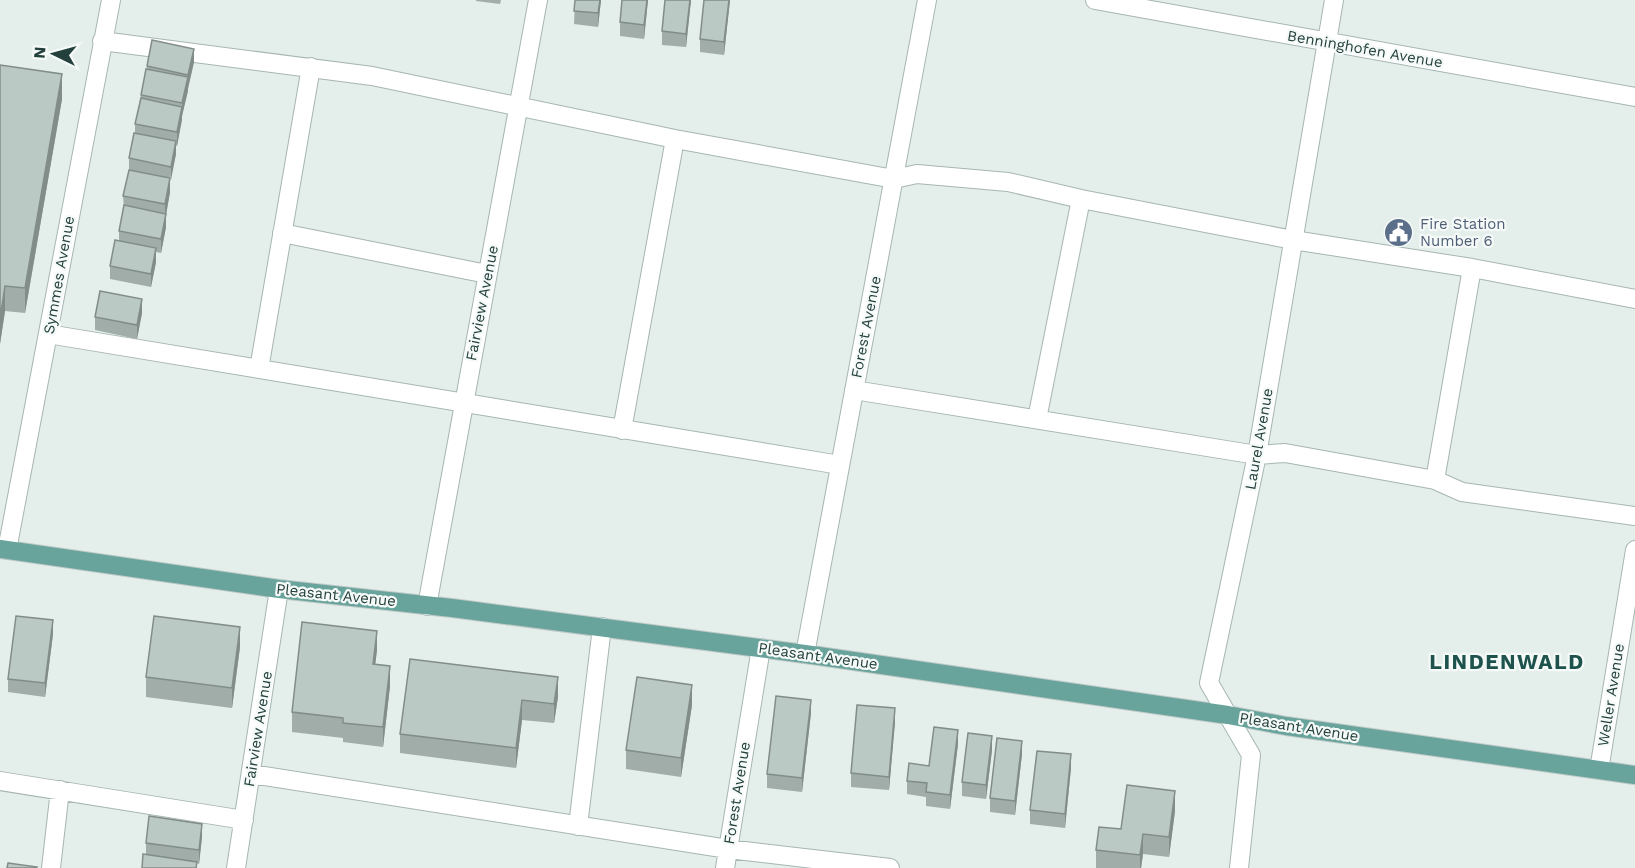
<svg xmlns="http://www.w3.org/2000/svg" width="1635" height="868" font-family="'Work Sans',sans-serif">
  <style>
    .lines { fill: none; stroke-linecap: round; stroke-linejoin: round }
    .minor-casing { stroke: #a6b6b3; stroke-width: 20 }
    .major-casing { stroke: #c1cac8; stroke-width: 20 }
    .minor { stroke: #fff; stroke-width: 18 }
    .major { stroke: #68a49c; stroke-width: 18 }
    .wall { fill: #a0ada9 }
    .shaded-wall { fill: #828d89 }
    .building { fill: #bac9c4; stroke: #828d89; stroke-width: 1.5 }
    .labels { text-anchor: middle; stroke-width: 4.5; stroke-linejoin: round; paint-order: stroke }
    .street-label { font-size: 15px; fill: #23403c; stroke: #f5faf8 }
    .service-label { font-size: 15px; fill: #4e5e75; stroke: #f5faf8; text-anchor: start }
    .district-label { font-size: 21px; font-weight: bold; letter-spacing: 1.5px; fill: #1e534d; stroke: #f5faf8 }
  </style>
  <rect width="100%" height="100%" fill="#e4eeeb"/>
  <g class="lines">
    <defs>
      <path id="minor" d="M 1095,0 L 1635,97
        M 102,41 L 372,76 L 675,139 L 894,179 L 917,174 L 1008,182 L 1081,199 L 1293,240 L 1472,268 L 1635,299
        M 282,233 L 487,274
        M 48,334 L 840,465
        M 259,369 L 311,67
        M 854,390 L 1257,455 L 1285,453 L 1435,480 L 1462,492 L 1635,516
        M 1037,419 L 1081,199
        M 622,430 L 675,139
        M 1435,480 L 1472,268
        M 7,550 L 111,0
        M 427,606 L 538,0
        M 805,654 L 927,0
        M 1599,770 L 1635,550
        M 251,774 L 728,849 L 890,868
        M 0,781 L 244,820
        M 578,826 L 602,627
        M 51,868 L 60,790
        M 236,868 L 279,589
        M 725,868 L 761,648
        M 1239,868 L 1251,755 L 1209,683 L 1257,455 L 1334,0"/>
      <path id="major" d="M 0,549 L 279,589 L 452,608 L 805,654 L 1228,715 L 1286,726 L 1635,775"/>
    </defs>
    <use href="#minor" class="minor-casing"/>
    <use href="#major" class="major-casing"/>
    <use href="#minor" class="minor"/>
    <use href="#major" class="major"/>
  </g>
  <path class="wall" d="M 476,0 L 501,0 L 500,4 L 476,1 Z
    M 575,0 L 601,0 L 598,27 L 574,24 Z
    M 622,0 L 648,0 L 644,39 L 620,36 L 620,22 Z
    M 691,0 L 686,47 L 662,45 L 662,31 Z
    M 730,0 L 724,55 L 700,52 L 700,39 Z
    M 194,62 L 182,116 L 177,146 L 176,146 L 176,154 L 170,180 L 170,192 L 166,215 L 166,227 L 161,253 L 156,252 L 156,262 L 151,287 L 110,279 L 110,266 L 119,240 L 119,231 L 124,209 L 123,196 L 129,170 L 129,158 L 135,133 L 135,124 L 147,66 Z
    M 0,65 L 62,99 L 25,313 L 5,311 L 0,344 Z
    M 142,313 L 137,339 L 95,330 L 95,317 Z
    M 53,634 L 45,697 L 8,692 L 8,679 Z
    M 240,647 L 232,708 L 146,697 L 146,677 Z
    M 377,650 L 375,664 L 390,686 L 383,747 L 343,742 L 343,738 L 292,732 L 292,712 Z
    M 410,659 L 558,697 L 554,723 L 522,720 L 516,768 L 400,753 L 400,734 Z
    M 692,705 L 681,777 L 626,769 L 626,750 Z
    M 811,713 L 802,792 L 767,788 L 767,774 Z
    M 895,722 L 889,790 L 851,787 L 851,773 Z
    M 958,744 L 950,809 L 926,806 L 926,797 L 907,794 L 907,781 L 929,766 Z
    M 992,750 L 986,799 L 962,796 L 962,782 Z
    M 1022,754 L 1015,815 L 990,812 L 990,798 Z
    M 1071,768 L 1065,828 L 1030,824 L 1030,810 Z
    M 1175,811 L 1169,857 L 1143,854 L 1141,868 L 1096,868 L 1096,850 L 1121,829 Z
    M 202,837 L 199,864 L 197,863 L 197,868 L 146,854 L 146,843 Z"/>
  <path class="shaded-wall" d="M 600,0 L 601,0 L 598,27 L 598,13 Z
    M 647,0 L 648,0 L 644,39 L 644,25 Z
    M 690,0 L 691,0 L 686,47 L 686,34 Z
    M 729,0 L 730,0 L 724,55 L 724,42 Z
    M 194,49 L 194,62 L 188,88 L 188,75 Z
    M 62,74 L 62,99 L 25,313 L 25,288 Z
    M 188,77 L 188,91 L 182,116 L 182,103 Z
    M 182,107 L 182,120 L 177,146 L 177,132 Z
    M 176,141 L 176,154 L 171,180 L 171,167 Z
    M 170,178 L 170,192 L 166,215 L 166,227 L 161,253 L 161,239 L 165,216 L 165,204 Z
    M 156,248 L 156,262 L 151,287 L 151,274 Z
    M 5,286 L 5,311 L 0,344 L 0,319 Z
    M 142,299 L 142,313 L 137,339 L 137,325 Z
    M 53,620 L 53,634 L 45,697 L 45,683 Z
    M 240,627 L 240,647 L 232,708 L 232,688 Z
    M 377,631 L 377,650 L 373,683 L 373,664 Z
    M 390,666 L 390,686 L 383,747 L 383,727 Z
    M 558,677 L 558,697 L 554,723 L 554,704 Z
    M 692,685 L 692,705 L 681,777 L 681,758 Z
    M 522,700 L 522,720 L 516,768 L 516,748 Z
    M 811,700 L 811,713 L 802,792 L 802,778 Z
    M 895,708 L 895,722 L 889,790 L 889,777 Z
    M 958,730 L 958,744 L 950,809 L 950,795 Z
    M 992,736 L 992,750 L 986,799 L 986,785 Z
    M 1022,741 L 1022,754 L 1015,815 L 1015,801 Z
    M 1071,754 L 1071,768 L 1065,828 L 1065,814 Z
    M 1175,791 L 1175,811 L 1169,857 L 1169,837 Z
    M 202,824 L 202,837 L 199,864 L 199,850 Z
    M 1143,834 L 1143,854 L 1141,868 L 1140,868 L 1140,855 Z"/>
  <path class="building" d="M 575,0 L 600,0 L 598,13 L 574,11 Z
    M 622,0 L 647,0 L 644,25 L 620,22 Z
    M 665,0 L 690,0 L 686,34 L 662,31 Z
    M 704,0 L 729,0 L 724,42 L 700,39 Z
    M 152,40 L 194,49 L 188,75 L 147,66 Z
    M 0,65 L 62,74 L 25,288 L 5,286 L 0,319 Z
    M 146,69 L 188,77 L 182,103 L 141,95 Z
    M 141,98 L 182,107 L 177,132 L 135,124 Z
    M 134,133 L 176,141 L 171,167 L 129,158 Z
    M 129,170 L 170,178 L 165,204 L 123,196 Z
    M 124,205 L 166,214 L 161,239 L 119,231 Z
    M 115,240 L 156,248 L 151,274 L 110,266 Z
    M 100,291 L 142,299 L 137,325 L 95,317 Z
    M 16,616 L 53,620 L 45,683 L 8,679 Z
    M 154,616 L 240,627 L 232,688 L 146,677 Z
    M 302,622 L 377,631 L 373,664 L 390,666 L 383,727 L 343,723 L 343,718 L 292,712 Z
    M 410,659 L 558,677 L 554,704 L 522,700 L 516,748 L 400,734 Z
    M 637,677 L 692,685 L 681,758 L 626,750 Z
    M 776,696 L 811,700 L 802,778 L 767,774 Z
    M 857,705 L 895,708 L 889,777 L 851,773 Z
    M 934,727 L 958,730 L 950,795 L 926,792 L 927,783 L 907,781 L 909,763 L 929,766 Z
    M 968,733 L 992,736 L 986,785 L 962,782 Z
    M 997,738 L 1022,741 L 1015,801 L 990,798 Z
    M 1037,751 L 1071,754 L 1065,814 L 1030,810 Z
    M 1127,785 L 1175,791 L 1169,837 L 1143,834 L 1140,855 L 1096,850 L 1099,827 L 1121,829 Z
    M 149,816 L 202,824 L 199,850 L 146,843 Z
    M 143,854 L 197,862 L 196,868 L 142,868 Z
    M 8,863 L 37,867 L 36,868 L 7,868 Z"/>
  <defs>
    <symbol id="civic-disc" viewBox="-11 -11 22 22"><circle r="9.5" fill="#5c6f8a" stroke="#f5faf8"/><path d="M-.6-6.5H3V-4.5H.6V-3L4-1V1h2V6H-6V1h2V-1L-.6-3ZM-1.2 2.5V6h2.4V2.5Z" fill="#fff"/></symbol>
  </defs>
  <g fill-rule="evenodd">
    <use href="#civic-disc" x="1382" y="216" width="33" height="33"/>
  </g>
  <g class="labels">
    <g class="street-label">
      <text transform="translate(1365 49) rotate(10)" y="5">Benninghofen Avenue</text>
      <text transform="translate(59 275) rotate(-80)" y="5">Symmes Avenue</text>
      <text transform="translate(482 303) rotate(-79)" y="5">Fairview Avenue</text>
      <text transform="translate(866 327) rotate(-79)" y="5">Forest Avenue</text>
      <text transform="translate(1259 439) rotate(-80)" y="5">Laurel Avenue</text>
      <text transform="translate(336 595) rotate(6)" y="5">Pleasant Avenue</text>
      <text transform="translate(818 656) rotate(8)" y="5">Pleasant Avenue</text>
      <text transform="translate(1611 695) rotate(-81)" y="5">Weller Avenue</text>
      <text transform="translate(1299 727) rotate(9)" y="5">Pleasant Avenue</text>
      <text transform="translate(258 729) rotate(-81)" y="5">Fairview Avenue</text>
      <text transform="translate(737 793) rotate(-81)" y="5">Forest Avenue</text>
    </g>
    <g class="service-label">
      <text x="1420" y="229">Fire Station<tspan x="1420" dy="17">Number 6</tspan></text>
    </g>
    <g class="district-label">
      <text x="1507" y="669">LINDENWALD</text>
    </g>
  </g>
  <g transform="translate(54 54) rotate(275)" stroke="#f5faf8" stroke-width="4.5" paint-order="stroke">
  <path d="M0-4.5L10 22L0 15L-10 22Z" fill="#23403c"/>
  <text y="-9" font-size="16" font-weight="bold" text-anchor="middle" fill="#23403c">N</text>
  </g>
</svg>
